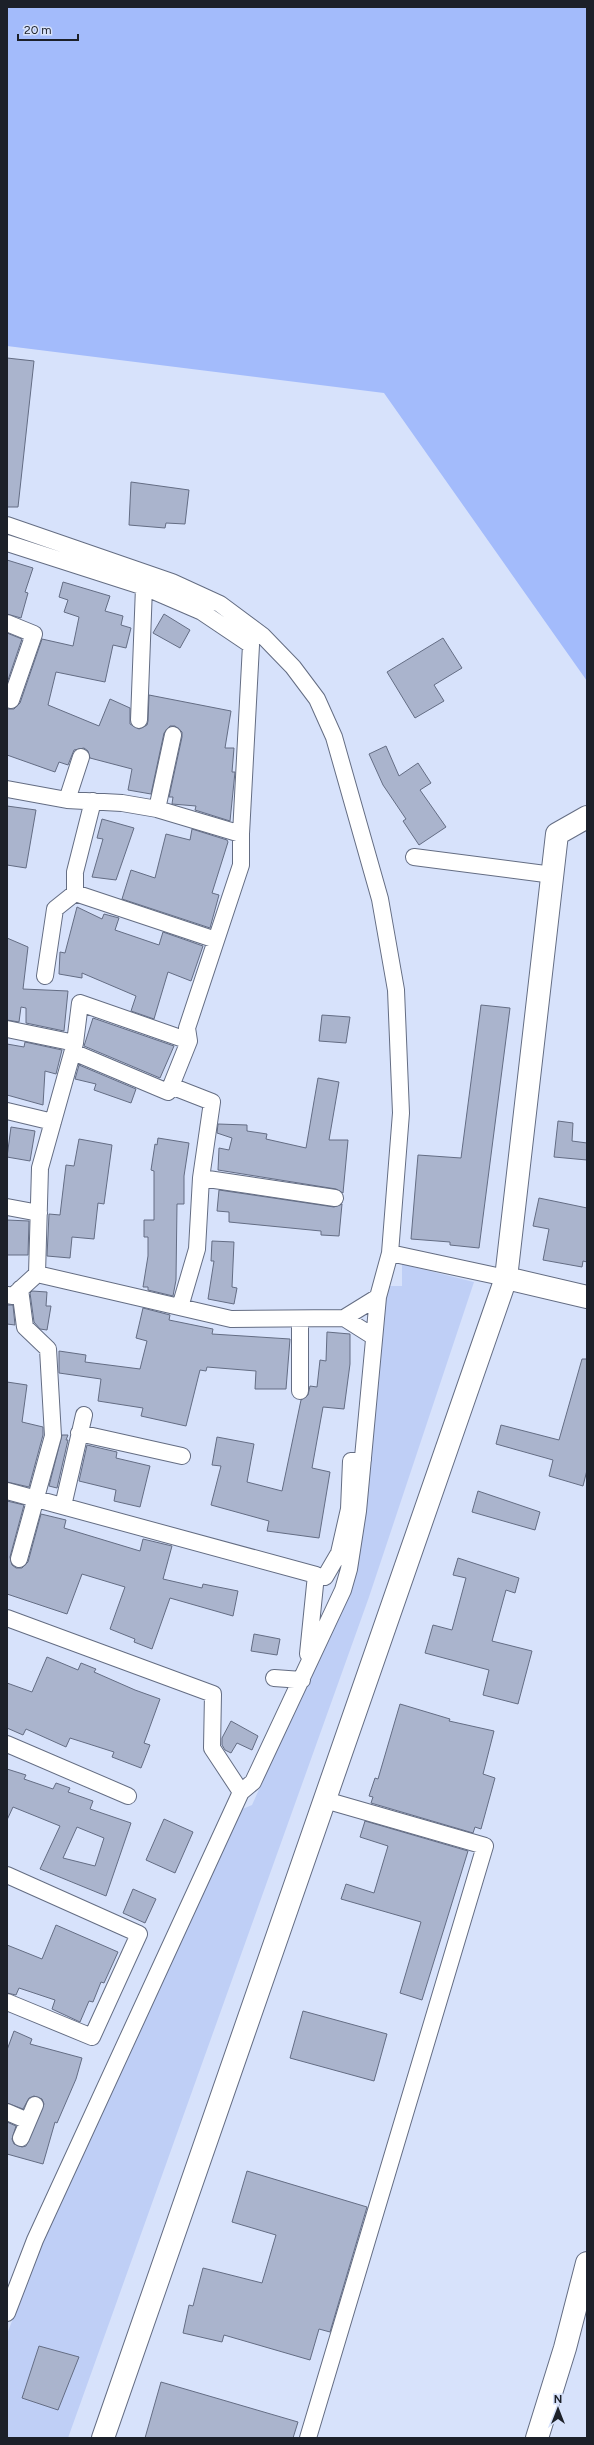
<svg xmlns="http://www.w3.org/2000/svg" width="594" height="2445" font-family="Figtree,sans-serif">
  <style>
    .green { fill: #bfcff6 }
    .water { fill: #a3bbfb }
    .building { fill: #aab4cd; stroke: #646d84; fill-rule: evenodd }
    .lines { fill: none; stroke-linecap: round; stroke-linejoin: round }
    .street-casing { stroke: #646d83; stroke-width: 18 }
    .secondary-casing { stroke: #646d83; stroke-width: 24 }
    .highway-casing { stroke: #646d83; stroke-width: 24 }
    .street { stroke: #fff; stroke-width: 16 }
    .secondary { stroke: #fff; stroke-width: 22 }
    .highway { stroke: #fff; stroke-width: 22 }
  </style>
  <rect width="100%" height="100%" fill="#d7e2fb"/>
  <path class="green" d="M 402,1264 L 474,1282 L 369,1597 L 68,2438 L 7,2438 L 7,2334 L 41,2246 L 240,1810 L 252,1805 L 353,1581 L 387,1286 L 402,1286 Z"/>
  <path class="water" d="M 7,7 L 587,7 L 587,681 L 384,393 L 7,346 Z"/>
  <path class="building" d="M 7,358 L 34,361 L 18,507 L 7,507 Z
    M 131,482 L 189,490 L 185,524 L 166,523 L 165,528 L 129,525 Z
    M 7,560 L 33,568 L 25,592 L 28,593 L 21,618 L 7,614 Z
    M 63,582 L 110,596 L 105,611 L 123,616 L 121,625 L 131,628 L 126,648 L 113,645 L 105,682 L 56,672 L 48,705 L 99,726 L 110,699 L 130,708 L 130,724 L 139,729 L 147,725 L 148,721 L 149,695 L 231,711 L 225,748 L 234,748 L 232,772 L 235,772 L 230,821 L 195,810 L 196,806 L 172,804 L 173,797 L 169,797 L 182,737 L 182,732 L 175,726 L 170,726 L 164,733 L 151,794 L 128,790 L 132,769 L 90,758 L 88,751 L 84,748 L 74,750 L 68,765 L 59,762 L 55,772 L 7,755 L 7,709 L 14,709 L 20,703 L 42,639 L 73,646 L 79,617 L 64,612 L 68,600 L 59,597 Z
    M 164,614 L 190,630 L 180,648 L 153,633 Z
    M 7,633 L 22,639 L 7,683 Z
    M 443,638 L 462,668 L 434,685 L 444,701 L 415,718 L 387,672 Z
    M 386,746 L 399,776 L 418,763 L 431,783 L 420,790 L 446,827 L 419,845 L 403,821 L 406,819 L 383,785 L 369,754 Z
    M 7,806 L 36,810 L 26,868 L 7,865 Z
    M 102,819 L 134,828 L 116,880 L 92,877 L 103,839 L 97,838 Z
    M 192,829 L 227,840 L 228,842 L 212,893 L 219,895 L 210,928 L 122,899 L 131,870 L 155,878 L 166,834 L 190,840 Z
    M 77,907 L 102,919 L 104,914 L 119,918 L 115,930 L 159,945 L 163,932 L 203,946 L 191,981 L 168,972 L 154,1019 L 131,1011 L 136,996 L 82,973 L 82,978 L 59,974 L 60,952 L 65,953 Z
    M 7,938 L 28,947 L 23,989 L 68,991 L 64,1031 L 26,1023 L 26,1008 L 21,1007 L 19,1022 L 7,1020 Z
    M 481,1005 L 510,1008 L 479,1248 L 450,1245 L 450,1242 L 411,1239 L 418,1155 L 461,1158 Z
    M 322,1015 L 350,1017 L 346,1043 L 319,1041 Z
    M 93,1018 L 174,1046 L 160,1078 L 84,1046 Z
    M 25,1042 L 62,1050 L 56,1074 L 45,1071 L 43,1105 L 7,1095 L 7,1044 L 24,1047 Z
    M 79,1065 L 136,1089 L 131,1103 L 94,1090 L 96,1084 L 75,1079 Z
    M 318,1078 L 339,1082 L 329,1140 L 348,1140 L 343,1193 L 336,1189 L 218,1170 L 219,1148 L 229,1150 L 232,1138 L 217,1133 L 218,1124 L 247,1125 L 247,1131 L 267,1134 L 266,1139 L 306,1148 Z
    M 558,1121 L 573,1123 L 572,1141 L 587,1143 L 587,1160 L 554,1157 Z
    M 11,1127 L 35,1131 L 30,1161 L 7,1157 Z
    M 158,1138 L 189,1143 L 184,1176 L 184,1204 L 177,1204 L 176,1280 L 173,1296 L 148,1290 L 148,1287 L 143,1287 L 148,1256 L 148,1237 L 144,1237 L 144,1220 L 154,1220 L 154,1171 L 151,1170 L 155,1144 L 157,1145 Z
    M 79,1139 L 112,1145 L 104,1204 L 98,1203 L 94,1239 L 72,1237 L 70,1258 L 47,1256 L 49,1214 L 60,1215 L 66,1165 L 74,1166 Z
    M 219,1190 L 334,1207 L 342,1204 L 339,1236 L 321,1235 L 321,1231 L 229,1222 L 229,1212 L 217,1211 Z
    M 539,1198 L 587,1208 L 587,1262 L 583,1261 L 582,1267 L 543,1260 L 549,1229 L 533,1226 Z
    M 7,1220 L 29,1221 L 28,1255 L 7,1255 Z
    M 212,1241 L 234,1242 L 232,1287 L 237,1288 L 234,1304 L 208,1299 L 214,1261 L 211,1261 Z
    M 32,1291 L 47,1292 L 46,1306 L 51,1306 L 47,1330 L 40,1329 L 34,1322 L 30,1293 Z
    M 7,1305 L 13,1305 L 15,1325 L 7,1324 Z
    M 143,1308 L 170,1315 L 169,1320 L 213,1329 L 212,1334 L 290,1339 L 286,1389 L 255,1389 L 256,1371 L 207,1367 L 206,1371 L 200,1370 L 186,1426 L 141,1416 L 143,1408 L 98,1401 L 101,1379 L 59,1373 L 59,1351 L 86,1355 L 85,1362 L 140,1369 L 147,1341 L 136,1338 Z
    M 327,1332 L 350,1334 L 350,1364 L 344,1409 L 323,1407 L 312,1468 L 330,1472 L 319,1538 L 267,1531 L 269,1521 L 211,1505 L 221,1466 L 212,1465 L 217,1437 L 254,1444 L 247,1482 L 282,1491 L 301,1400 L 308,1395 L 310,1386 L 317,1387 L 320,1360 L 326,1361 Z
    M 582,1359 L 587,1359 L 587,1470 L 583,1486 L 549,1476 L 553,1460 L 496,1444 L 501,1425 L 559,1440 Z
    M 7,1382 L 27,1385 L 22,1422 L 43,1427 L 43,1435 L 29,1487 L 7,1482 Z
    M 62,1435 L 68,1435 L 66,1440 L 68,1440 L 57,1488 L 49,1486 Z
    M 87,1445 L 117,1452 L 116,1458 L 150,1466 L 140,1507 L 114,1501 L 116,1490 L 79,1481 Z
    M 478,1491 L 540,1512 L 535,1530 L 472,1512 Z
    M 7,1501 L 24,1505 L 10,1557 L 12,1565 L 16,1568 L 22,1568 L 28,1562 L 41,1514 L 66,1520 L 64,1528 L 140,1551 L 143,1539 L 172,1546 L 163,1579 L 202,1588 L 203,1584 L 238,1591 L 233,1616 L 170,1598 L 152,1649 L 134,1642 L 135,1639 L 110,1629 L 125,1587 L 82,1574 L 67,1614 L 7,1594 Z
    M 458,1558 L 519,1578 L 515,1593 L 506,1590 L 492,1641 L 532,1651 L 518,1704 L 483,1695 L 489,1670 L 425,1653 L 433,1625 L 452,1630 L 466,1578 L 453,1575 Z
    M 254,1634 L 280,1639 L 277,1655 L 251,1651 Z
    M 47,1657 L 78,1670 L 81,1663 L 96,1669 L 94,1672 L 135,1690 L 160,1699 L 144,1743 L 150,1745 L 141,1768 L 112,1757 L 114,1752 L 70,1738 L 66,1747 L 26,1729 L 23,1735 L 7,1728 L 7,1683 L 32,1692 Z
    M 400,1704 L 450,1719 L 449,1721 L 494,1731 L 483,1774 L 495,1778 L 481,1829 L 475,1827 L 473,1833 L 371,1803 L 373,1797 L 369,1796 L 375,1778 L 378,1779 Z
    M 231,1721 L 258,1736 L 252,1750 L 237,1743 L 231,1753 L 225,1750 L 222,1745 L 222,1738 Z
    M 7,1769 L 26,1775 L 24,1779 L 53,1789 L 56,1783 L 70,1788 L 68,1792 L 93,1801 L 90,1809 L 131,1823 L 106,1896 L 40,1869 L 60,1826 L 13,1807 L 7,1820 ZM 77,1827 L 104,1838 L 95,1866 L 63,1858 Z
    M 164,1819 L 193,1832 L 175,1873 L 146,1860 Z
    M 365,1821 L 468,1851 L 422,2000 L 400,1993 L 421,1922 L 341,1899 L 346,1884 L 374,1893 L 388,1846 L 360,1837 Z
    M 133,1889 L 156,1899 L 145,1923 L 123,1913 Z
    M 56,1925 L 118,1952 L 104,1983 L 101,1982 L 93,2002 L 89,2001 L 80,2022 L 52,2009 L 55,2000 L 19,1988 L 16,1995 L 7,1993 L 7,1945 L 42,1959 Z
    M 303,2011 L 387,2034 L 374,2081 L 290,2058 Z
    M 14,2031 L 32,2039 L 30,2044 L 82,2058 L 76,2079 L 57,2123 L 55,2122 L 43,2164 L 7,2154 L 7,2122 L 16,2126 L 12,2139 L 14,2144 L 22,2147 L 26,2146 L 44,2104 L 42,2099 L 34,2096 L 29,2098 L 23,2109 L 7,2103 L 7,2050 Z
    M 247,2171 L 367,2207 L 330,2332 L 319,2329 L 310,2360 L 224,2335 L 222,2342 L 183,2333 L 189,2305 L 193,2306 L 203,2268 L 262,2283 L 276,2235 L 232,2222 Z
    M 39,2346 L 79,2357 L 58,2410 L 22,2398 Z
    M 161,2382 L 298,2422 L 293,2438 L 145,2438 Z"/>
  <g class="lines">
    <defs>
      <path id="street" d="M 7,525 L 172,582 L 220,604 L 263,636 L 293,667 L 317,699 L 334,737 L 380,899 L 396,990 L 401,1113 L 390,1253 L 378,1297 L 358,1511 L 349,1569 L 343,1590 L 253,1782 L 241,1792 L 35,2240 L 7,2313
        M 7,543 L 144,587 L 202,612 L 251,645 L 241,834 L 241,865 L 187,1028 L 189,1041 L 171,1086 L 212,1102 L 201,1178 L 197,1249 L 180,1307
        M 7,623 L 34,634 L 11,700 L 7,699
        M 139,720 L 144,587
        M 7,789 L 67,800 L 122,803 L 157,809 L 241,834
        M 67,800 L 81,757
        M 157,809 L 173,735
        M 414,857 L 553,875
        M 75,893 L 75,872 L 93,801
        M 45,976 L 55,909 L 75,893 L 216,940
        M 7,1029 L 75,1043
        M 73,1052 L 168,1092 L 171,1086
        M 7,1111 L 53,1122
        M 201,1178 L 335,1198
        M 7,1207 L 39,1213
        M 390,1253 L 506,1278
        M 37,1274 L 231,1319 L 344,1318 L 374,1337
        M 7,1295 L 13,1296 L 37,1274 L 40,1168 L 75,1043 L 80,1003 L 189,1041
        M 344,1318 L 378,1297
        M 300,1319 L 300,1391
        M 79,1433 L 182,1456
        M 7,1491 L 316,1575 L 308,1654
        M 63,1506 L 84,1415
        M 19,1559 L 53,1436 L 48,1349 L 25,1327 L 20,1289
        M 325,1577 L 339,1553 L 349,1509 L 351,1461 L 363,1460
        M 7,1618 L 213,1694 L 212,1748 L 241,1792
        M 274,1678 L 302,1680
        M 7,1744 L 128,1796
        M 7,1875 L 139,1934 L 92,2037 L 7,2002
        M 7,2112 L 28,2121
        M 21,2138 L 35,2105
        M 308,2438 L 485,1846 L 325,1800"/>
      <path id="secondary" d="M 506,1278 L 557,834 L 587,817
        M 103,2438 L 506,1278 L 587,1297"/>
      <path id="highway" d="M 537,2438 L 565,2348 L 587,2263"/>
    </defs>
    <use href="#street" class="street-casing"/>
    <use href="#secondary" class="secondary-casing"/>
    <use href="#highway" class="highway-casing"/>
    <use href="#street" class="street"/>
    <use href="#secondary" class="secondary"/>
    <use href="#highway" class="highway"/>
  </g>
  <rect width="594" height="2445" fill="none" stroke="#1c2029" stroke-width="16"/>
  <g transform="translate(558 2409)" stroke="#d7e2fb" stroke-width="3" paint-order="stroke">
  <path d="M0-3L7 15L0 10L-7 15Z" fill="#1c2029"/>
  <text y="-6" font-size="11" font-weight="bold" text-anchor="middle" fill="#1c2029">N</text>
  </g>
  <path d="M18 34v6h60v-6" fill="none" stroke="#1c2029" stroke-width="2"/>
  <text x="24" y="34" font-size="12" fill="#1c2029" stroke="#d7e2fb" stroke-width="3" paint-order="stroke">20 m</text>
</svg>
